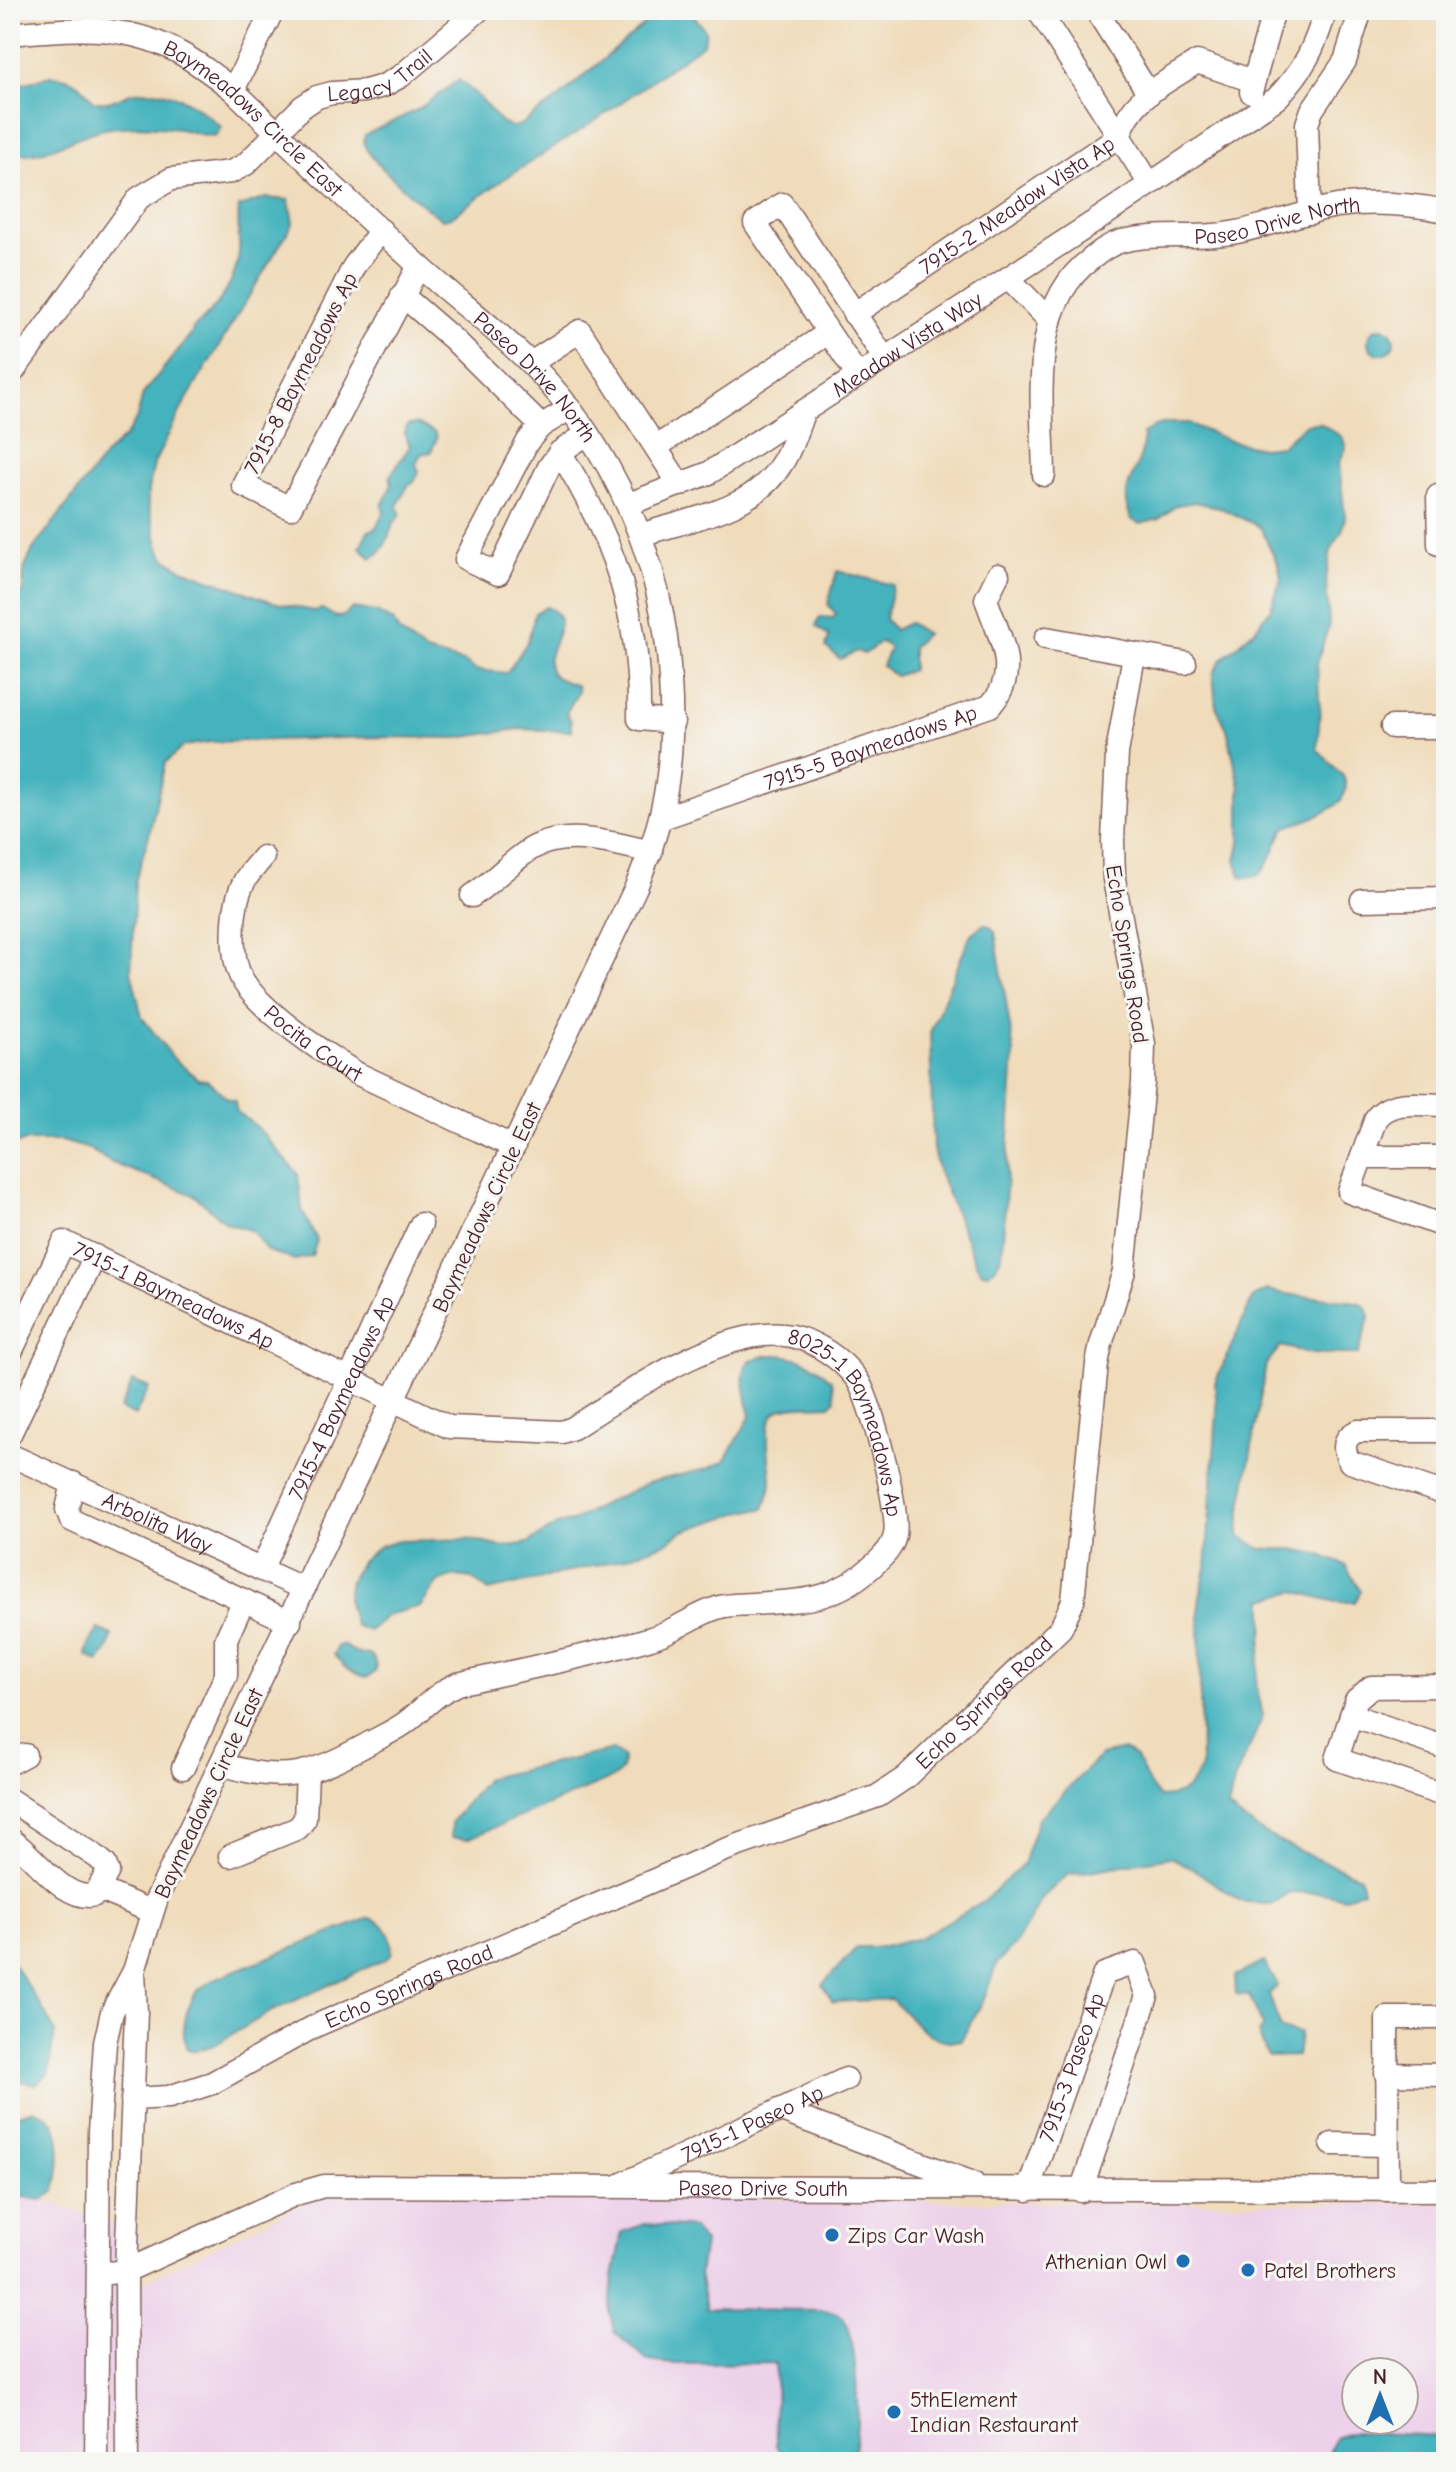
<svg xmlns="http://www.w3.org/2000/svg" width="1456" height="2472" font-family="'Comic Neue',sans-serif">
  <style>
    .built { fill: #edd1e9; fill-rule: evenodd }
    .water { fill: #44b3be; stroke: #476974; stroke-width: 2 }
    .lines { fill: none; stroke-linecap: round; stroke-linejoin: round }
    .minor-casing { stroke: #84615d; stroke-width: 25 }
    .minor { stroke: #fff; stroke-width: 22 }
    .poi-dot { fill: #1f6fb2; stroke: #f6f6f2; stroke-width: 3 }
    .labels { text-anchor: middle; stroke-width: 6; stroke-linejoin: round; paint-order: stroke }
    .street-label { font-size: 22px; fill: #4a1f2b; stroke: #f6f6f2 }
    .poi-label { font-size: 22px; fill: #4a1f2b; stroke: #f6f6f2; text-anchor: start }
  </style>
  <rect width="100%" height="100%" fill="#f6f6f2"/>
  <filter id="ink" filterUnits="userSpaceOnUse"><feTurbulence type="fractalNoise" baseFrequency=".0125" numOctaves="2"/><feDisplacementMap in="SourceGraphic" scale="16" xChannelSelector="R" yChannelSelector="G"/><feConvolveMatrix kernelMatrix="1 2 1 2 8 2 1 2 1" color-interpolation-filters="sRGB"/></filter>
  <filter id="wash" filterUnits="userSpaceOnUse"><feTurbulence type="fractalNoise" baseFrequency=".006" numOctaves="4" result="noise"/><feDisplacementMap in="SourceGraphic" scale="32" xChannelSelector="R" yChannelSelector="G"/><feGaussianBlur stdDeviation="1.8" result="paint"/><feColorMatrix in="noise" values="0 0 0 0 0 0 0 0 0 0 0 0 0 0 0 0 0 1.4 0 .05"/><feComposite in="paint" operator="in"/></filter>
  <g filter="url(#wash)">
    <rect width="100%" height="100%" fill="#f0dbba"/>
    <path class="built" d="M 329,2191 L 993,2202 L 1446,2204 L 1446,2462 L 849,2462 L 855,2456 L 857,2437 L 855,2355 L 778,2309 L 706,2309 L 699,2274 L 704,2243 L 694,2228 L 645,2224 L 622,2232 L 613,2277 L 649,2361 L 673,2364 L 775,2363 L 776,2445 L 788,2462 L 10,2462 L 10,2195 L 42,2200 L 138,2232 L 138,2285 ZM 1356,2372 L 1404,2372 L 1404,2420 L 1356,2420 Z"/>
    <path class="water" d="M 661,10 L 689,10 L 706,31 L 703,44 L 598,119 L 507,177 L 451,217 L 443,219 C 428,212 378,166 369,153 C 364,146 363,142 365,135 L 417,110 L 459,80 L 479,97 L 501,123 L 512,127 L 520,125 L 556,100 Z
      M 50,76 C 72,76 81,84 93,101 C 115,106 117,95 136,92 C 172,86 196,105 221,127 L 215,136 C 202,136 191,131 179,129 C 155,126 127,125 104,129 C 69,136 49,159 10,153 L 10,83 L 19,85 Z
      M 266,198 L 289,200 L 293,223 L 184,404 L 155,461 L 148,489 L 148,505 L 159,548 L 165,558 L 182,569 L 273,602 L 313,611 L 322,609 L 336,617 L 344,616 L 353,608 L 376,612 L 393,621 L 398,631 L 426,652 L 466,663 L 476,670 L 507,673 L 528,641 L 535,613 L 546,607 C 582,619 534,654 553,675 C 559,681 570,682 577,686 L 578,692 L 566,713 L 571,721 L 571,731 L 519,729 L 457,738 L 374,737 L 210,742 L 184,746 L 165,763 L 149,835 L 135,882 L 131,971 L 142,1017 L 174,1059 L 198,1079 L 207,1080 L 228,1099 L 235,1101 L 236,1111 L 256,1126 L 298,1174 L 302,1210 L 317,1240 L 312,1256 L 295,1260 L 267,1251 L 252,1231 L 225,1222 L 194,1195 L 110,1162 L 89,1149 L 62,1141 L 27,1141 L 10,1146 L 10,609 L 23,590 L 24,570 L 33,549 L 107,453 L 125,437 L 137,418 L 143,394 L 192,333 L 193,328 C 215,312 237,281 239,252 C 240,237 237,223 239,207 Z
      M1368 341a13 13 0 1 1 26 0a13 13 0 1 1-26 0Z
      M 1167,423 L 1187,423 L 1230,441 L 1262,448 L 1281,446 L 1306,424 L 1320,423 L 1342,437 L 1346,448 L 1339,463 L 1345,517 L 1342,531 L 1331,550 L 1326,579 L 1329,624 L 1317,664 L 1320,712 L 1317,749 L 1343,776 C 1358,807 1307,820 1286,827 C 1272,843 1270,885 1241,877 L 1236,861 L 1240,843 L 1240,787 L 1227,729 L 1216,706 L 1213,674 L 1221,660 L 1254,631 L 1271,608 L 1281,578 L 1278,564 L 1260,527 L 1223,509 L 1196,502 L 1177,505 L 1159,519 L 1140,524 L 1131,519 C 1116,479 1146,470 1143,434 L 1155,426 Z
      M 418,424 L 435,433 L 437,438 L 431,452 L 421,454 L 416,464 L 419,472 L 414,482 L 409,484 L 397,506 L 401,515 C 385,527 393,547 371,558 L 360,547 L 368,531 L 375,529 L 384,512 L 382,506 L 392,484 L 390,476 L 410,446 L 404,433 L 408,425 Z
      M 837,571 L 893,585 L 885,619 L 894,630 L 909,623 L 926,634 L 912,647 L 912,670 L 895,676 L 882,665 L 890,648 L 881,642 L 864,654 L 857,651 L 840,659 L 826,647 L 829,636 L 816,626 L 820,617 L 833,618 L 836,614 L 828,604 Z
      M 984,924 L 990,926 L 995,932 L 1014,1053 L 1002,1255 L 995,1268 L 988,1273 L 982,1272 L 976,1264 L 938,1170 L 933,1149 L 930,1033 L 971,934 Z
      M 1268,1290 C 1299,1300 1332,1294 1363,1304 L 1370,1315 L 1358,1354 L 1312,1354 L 1281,1346 L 1266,1364 L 1240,1516 L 1239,1535 L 1261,1549 L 1293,1549 L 1318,1554 L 1345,1565 L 1361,1591 L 1355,1602 L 1336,1602 L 1295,1591 L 1264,1599 L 1264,1626 L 1256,1683 L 1263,1716 L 1234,1781 L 1228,1808 C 1265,1839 1315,1859 1360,1876 L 1363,1890 L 1344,1898 L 1324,1893 L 1289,1892 L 1272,1905 L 1240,1901 L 1189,1866 L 1170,1857 L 1067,1875 L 1043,1897 L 1016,1944 L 997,1963 L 983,2001 L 961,2040 C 930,2047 912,2018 891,1999 L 833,2002 L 822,1985 L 857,1947 L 884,1947 L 919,1938 L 985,1900 L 1023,1864 L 1038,1819 L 1101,1755 L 1124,1750 C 1148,1763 1140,1780 1160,1797 C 1184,1796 1191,1788 1201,1767 L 1199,1602 L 1206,1568 L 1217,1412 L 1215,1383 L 1253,1297 Z
      M 769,1355 C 795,1354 813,1362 832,1381 L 835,1400 L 830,1405 C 818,1406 788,1404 779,1410 C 759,1421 772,1466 771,1484 C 770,1493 767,1500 764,1509 L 744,1511 L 681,1532 L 666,1543 L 621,1559 L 489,1591 L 472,1578 L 455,1576 L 438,1582 L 421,1606 L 387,1615 L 369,1631 L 354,1625 L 347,1598 L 350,1580 L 361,1562 L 380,1546 L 399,1541 L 468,1539 L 503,1547 L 528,1543 L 559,1524 L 572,1522 L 607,1502 L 650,1482 L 707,1469 L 725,1461 L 750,1417 L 743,1377 L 746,1365 L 751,1360 Z
      M 133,1381 L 149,1388 L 135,1416 L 120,1409 Z
      M 99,1629 L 112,1635 L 108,1649 L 99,1662 L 86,1655 L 90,1641 Z
      M 342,1645 L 357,1653 L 371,1655 C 379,1665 378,1673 366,1678 L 345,1668 L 334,1655 L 337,1646 Z
      M 613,1750 L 623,1757 L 622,1769 L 615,1777 L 467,1839 L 451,1837 L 451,1822 L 487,1778 Z
      M 369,1918 C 386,1921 394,1939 391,1955 L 386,1959 L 272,2011 L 216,2044 L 196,2051 L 187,2049 C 180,2034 186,2004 197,1991 C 202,1987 209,1983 214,1979 Z
      M 10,1959 L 42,2008 L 55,2032 L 48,2074 L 36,2084 L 10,2079 Z
      M 1264,1962 L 1278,1985 L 1269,1994 L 1281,2029 L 1300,2033 L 1297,2056 L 1268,2057 L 1258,2033 L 1263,2026 L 1249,1995 L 1236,1994 L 1235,1976 Z
      M 34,2110 C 67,2116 61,2167 55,2191 L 42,2200 L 10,2195 L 10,2113 L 17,2115 Z
      M 645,2224 L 693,2228 L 704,2243 L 699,2274 L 706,2309 L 825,2310 C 833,2311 841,2314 846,2322 C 857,2341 863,2447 849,2462 L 788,2462 L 776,2446 L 775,2363 L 673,2364 L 649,2361 L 614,2332 L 610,2312 L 613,2277 L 622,2232 Z
      M 1354,2432 L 1444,2436 L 1446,2462 L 1330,2462 L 1330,2449 L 1337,2437 Z"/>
  </g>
  <g filter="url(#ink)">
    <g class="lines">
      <defs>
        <g id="minor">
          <path d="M 1038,10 L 1150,184"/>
          <path d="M 1096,10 L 1149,94"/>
          <path id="s1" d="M 10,34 C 67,28 124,23 176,51 C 196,61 215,76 233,90 C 294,149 355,208 418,265 C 454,298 494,327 528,361 C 613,446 664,561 670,680 C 675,759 667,815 636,887 L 157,1898 L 134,1971 L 112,2012 L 105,2043 L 99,2132 L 96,2462"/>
          <path d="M 233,90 L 273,10"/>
          <path d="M 1251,92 L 1274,10"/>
          <path d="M 1310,213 L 1307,124 L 1312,110 L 1345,61 L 1361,10"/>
          <path d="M 381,230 L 354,266 L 243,485 L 290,508 L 419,266"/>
          <path d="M 1008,278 L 1050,321"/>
          <path d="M 402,295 L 453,339 L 541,426"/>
          <path id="s2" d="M 854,314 L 1119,136 C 1134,94 1162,86 1197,62 L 1253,81"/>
          <path d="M 531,363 L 580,331 L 680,485"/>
          <path id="s3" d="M 10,376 L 139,198 L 171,179 L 231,172 L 246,164 L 302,107 L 317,97 L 332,93 L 365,91 L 383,86 L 401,76 L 479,10"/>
          <path d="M 858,376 L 755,223 L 782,204 L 885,359"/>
          <path d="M 569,409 L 541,426 L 528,441 L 466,559 L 498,574 L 549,467 L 560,452 L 587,434"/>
          <path d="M 656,447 L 828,333"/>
          <path d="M 560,452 C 614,539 641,617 639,719 L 673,722"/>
          <path id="s4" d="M 1044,475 C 1043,405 1027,306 1091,259 C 1101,251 1110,244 1122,241 C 1160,232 1200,240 1237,232 C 1271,225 1303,212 1337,206 C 1374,201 1410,204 1446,211"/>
          <path d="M 1446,496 L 1438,496 L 1439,544 L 1446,544"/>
          <path id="s5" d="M 629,504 L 709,473 L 1097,220 L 1277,98 C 1305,68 1314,49 1326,10"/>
          <path d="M 640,535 C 690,519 754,511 782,463 C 792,448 797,428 804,411"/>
          <path d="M 1046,638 L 1185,663"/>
          <path d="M 1392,727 L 1446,727"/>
          <path id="s6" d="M 662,818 L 990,706 C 1022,671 999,638 986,599 L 998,575"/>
          <path id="s7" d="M 263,857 C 257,865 248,873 244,882 C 232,904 229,956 242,979 C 259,1010 325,1054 356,1073 L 514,1147"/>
          <path d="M 472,896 C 490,883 507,866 525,853 C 560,827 613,843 651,852"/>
          <path d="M 1362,900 L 1446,898"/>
          <path d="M 1446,1105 C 1423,1105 1391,1098 1376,1118 L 1349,1192 L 1446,1227"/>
          <path d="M 1363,1157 L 1446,1157"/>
          <path id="s8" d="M 10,1354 L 64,1242 L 449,1427 L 562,1432 L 573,1428 C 626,1394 726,1323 791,1336 C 816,1341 841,1359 856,1378 C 871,1397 900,1512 895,1535 C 893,1547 884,1556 875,1564 C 834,1602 805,1600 753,1604 C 741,1605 728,1604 717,1608 C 694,1615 674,1632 651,1638 C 588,1657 522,1669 457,1684 C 437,1693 426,1706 409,1720 C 397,1730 380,1737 366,1745 C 310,1775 284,1784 221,1764"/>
          <path d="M 1446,1431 L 1358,1431 C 1343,1437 1342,1449 1350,1462 L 1446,1494"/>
          <path d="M 10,1434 L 95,1256"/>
          <path id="s9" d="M 10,1455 L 304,1589"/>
          <path d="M 73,1483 L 67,1509 L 71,1520 L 290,1622"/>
          <path id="s10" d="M 261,1570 L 421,1224"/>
          <path d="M 1446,1686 L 1371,1687 L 1356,1700 L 1337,1759 L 1446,1796"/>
          <path d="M 1351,1715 L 1446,1748"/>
          <path d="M 10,1763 L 25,1755"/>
          <path d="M 183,1768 L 226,1675 L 226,1639 L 244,1600"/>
          <path d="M 10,1800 L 97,1857 L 105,1864 L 108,1871 L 95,1895 C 64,1903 35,1855 10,1839"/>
          <path d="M 230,1856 L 298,1828 L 305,1819 L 307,1773"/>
          <path d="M 99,1889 L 152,1912"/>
          <path d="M 1386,2074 L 1446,2075"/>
          <path id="s11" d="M 132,2099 L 169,2097 L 212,2083 L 315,2026 L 722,1851 L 878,1796 L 905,1778 L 1061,1628 L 1073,1601 L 1097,1364 L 1101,1344 L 1124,1271 L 1143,1083 L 1144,1044 L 1114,879 L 1113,840 L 1117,753 L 1134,655"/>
          <path d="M 779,2110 L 973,2183"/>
          <path d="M 1332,2144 L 1386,2145"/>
          <path id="s12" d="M 618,2186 L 846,2079"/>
          <path id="s13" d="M 1028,2190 L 1104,1974 L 1135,1963 L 1147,1996 L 1081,2191"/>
          <path d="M 1388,2190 L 1387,2018 L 1446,2018"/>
          <path id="s14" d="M 99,2274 L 126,2271 L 296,2194 L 324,2186 L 1446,2190"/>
          <path d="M 127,2462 L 126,2271 L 136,2012 L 134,1972"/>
        </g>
      </defs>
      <use href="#minor" class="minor-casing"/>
      <use href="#minor" class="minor"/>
    </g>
  </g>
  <g class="poi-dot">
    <circle cx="832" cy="2235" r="8"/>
    <circle cx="1183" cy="2261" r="8"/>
    <circle cx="1248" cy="2270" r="8"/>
    <circle cx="894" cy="2412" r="8"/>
  </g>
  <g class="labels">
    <g class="street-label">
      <text dy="8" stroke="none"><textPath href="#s3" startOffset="500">Legacy Trail</textPath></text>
      <text dy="8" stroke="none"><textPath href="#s1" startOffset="272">Baymeadows Circle East</textPath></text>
      <text dy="8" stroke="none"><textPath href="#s2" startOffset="196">7915-2 Meadow Vista Ap</textPath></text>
      <text dy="8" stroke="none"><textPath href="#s4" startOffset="424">Paseo Drive North</textPath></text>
      <text dy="8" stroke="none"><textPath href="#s5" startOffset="322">Meadow Vista Way</textPath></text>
      <text transform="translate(300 373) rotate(-63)" y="8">7915-8 Baymeadows Ap</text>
      <text dy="8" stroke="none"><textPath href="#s1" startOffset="656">Paseo Drive North</textPath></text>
      <text dy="8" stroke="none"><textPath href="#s6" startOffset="220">7915-5 Baymeadows Ap</textPath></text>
      <text transform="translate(1128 954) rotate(81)" y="8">Echo Springs Road</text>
      <text dy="8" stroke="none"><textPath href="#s7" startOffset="228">Pocita Court</textPath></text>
      <text transform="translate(486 1207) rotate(-65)" y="8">Baymeadows Circle East</text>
      <text dy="8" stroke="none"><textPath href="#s8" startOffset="246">7915-1 Baymeadows Ap</textPath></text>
      <text dy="8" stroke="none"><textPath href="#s10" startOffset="190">7915-4 Baymeadows Ap</textPath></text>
      <text dy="8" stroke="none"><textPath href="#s8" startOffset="1028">8025-1 Baymeadows Ap</textPath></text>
      <text dy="8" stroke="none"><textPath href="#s9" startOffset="162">Arbolita Way</textPath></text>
      <text dy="8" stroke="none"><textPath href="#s11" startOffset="950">Echo Springs Road</textPath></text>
      <text transform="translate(208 1793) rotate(-65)" y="8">Baymeadows Circle East</text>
      <text dy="8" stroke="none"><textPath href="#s11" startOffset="302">Echo Springs Road</textPath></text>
      <text dy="8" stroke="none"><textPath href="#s13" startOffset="130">7915-3 Paseo Ap</textPath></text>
      <text dy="8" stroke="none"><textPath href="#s12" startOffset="148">7915-1 Paseo Ap</textPath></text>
      <text dy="8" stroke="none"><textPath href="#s14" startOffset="682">Paseo Drive South</textPath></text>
    </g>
    <g class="poi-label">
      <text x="848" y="2243">Zips Car Wash</text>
      <text x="1167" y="2269" text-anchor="end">Athenian Owl</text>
      <text x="1264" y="2278">Patel Brothers</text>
      <text x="910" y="2407">5thElement<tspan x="910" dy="25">Indian Restaurant</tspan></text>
    </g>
  </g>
  <rect width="1456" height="2472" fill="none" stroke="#f6f6f2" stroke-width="40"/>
  <g transform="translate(1380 2396)"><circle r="38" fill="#f6f6f2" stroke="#b1a0a2" stroke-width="2"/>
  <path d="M0-6L14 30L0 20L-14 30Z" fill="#1f6fb2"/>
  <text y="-12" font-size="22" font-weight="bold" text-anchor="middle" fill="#4a1f2b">N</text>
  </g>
</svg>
